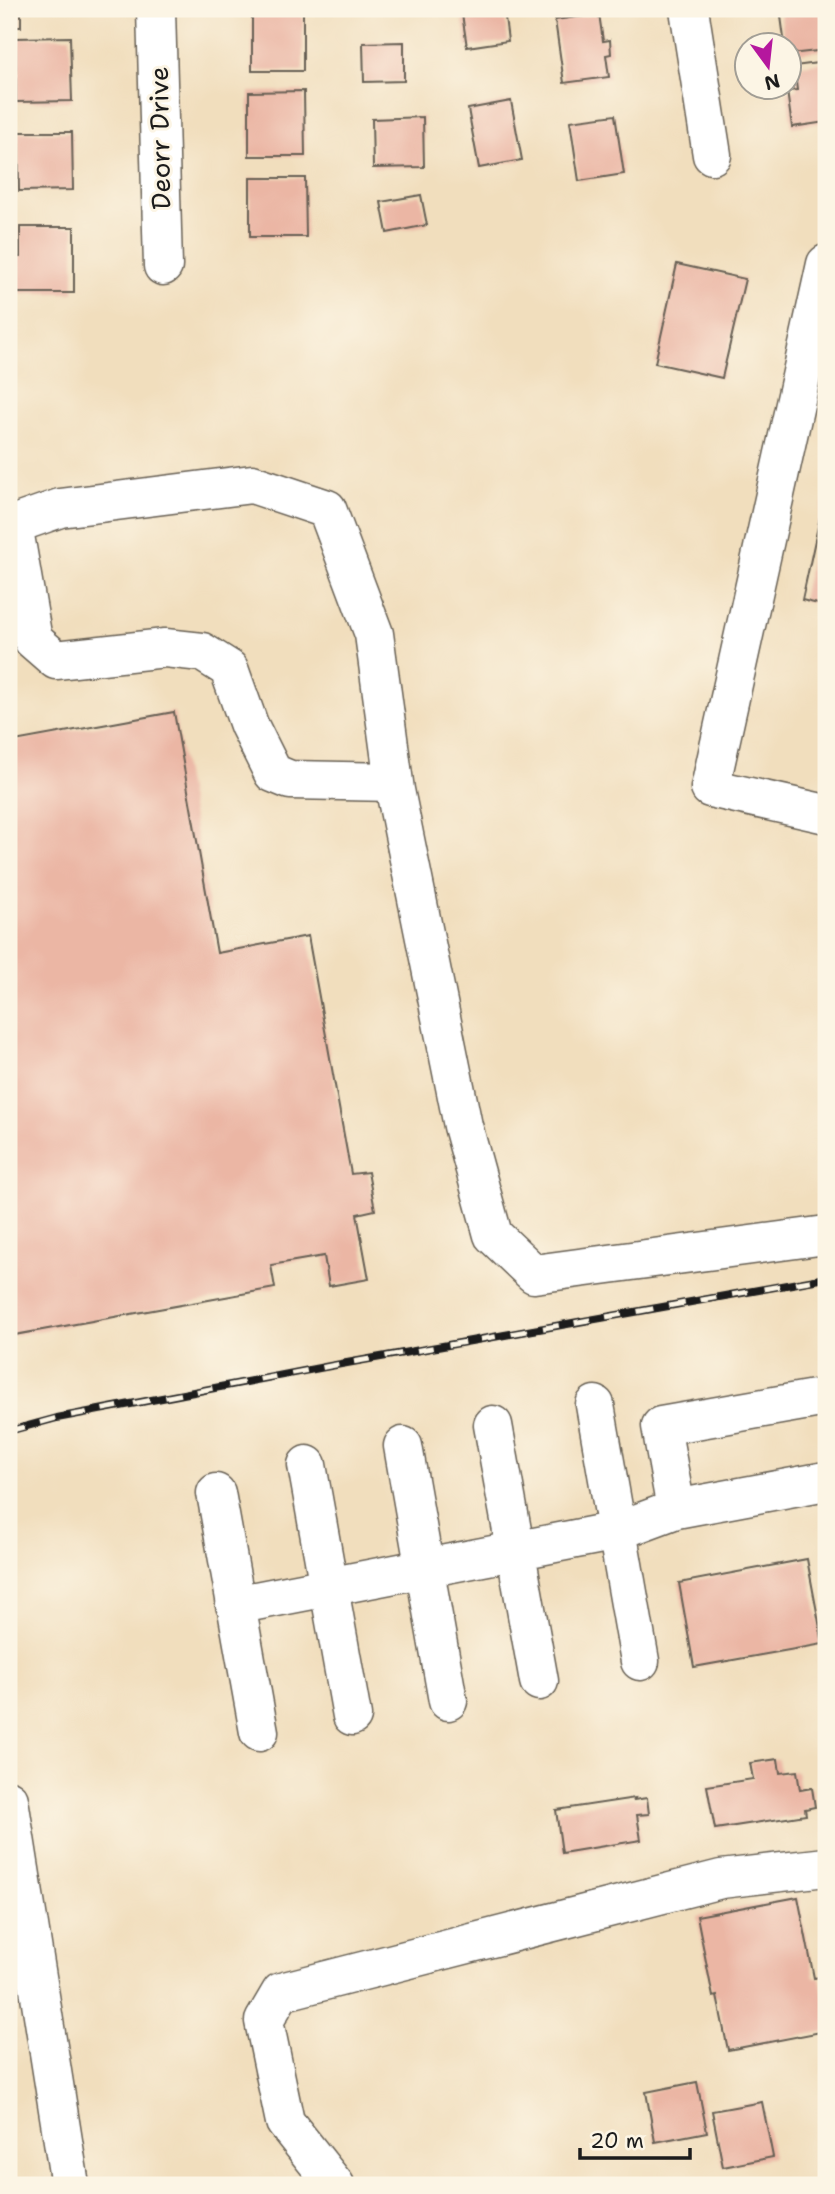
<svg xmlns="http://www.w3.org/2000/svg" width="835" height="2194" font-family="'Shantell Sans',sans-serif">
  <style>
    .building { fill: #ebb6a4 }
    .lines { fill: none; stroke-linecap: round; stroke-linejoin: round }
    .minor-casing { stroke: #676054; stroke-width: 41 }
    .minor { stroke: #fff; stroke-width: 38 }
    .rail-casing { stroke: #1c1c1c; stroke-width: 8 }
    .rail { stroke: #fcf5e5; stroke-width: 5; stroke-dasharray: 16; stroke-linecap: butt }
    .labels { text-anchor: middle; stroke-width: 6; stroke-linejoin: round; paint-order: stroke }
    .street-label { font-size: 26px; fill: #1c1c1c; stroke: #fcf5e5 }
  </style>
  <rect width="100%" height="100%" fill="#fcf5e5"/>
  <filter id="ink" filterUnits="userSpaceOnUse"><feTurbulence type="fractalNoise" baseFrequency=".0143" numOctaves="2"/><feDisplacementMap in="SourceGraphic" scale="14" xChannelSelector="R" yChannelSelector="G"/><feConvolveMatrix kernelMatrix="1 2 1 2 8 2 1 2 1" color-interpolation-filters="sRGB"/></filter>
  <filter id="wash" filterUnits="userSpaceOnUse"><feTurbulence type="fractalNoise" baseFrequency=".00686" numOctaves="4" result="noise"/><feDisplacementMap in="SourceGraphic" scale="28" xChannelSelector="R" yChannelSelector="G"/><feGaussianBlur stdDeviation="1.57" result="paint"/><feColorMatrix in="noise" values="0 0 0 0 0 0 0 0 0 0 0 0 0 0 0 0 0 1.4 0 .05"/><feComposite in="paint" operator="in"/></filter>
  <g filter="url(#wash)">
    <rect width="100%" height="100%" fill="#f1debd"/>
    <g id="blocks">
      <path class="building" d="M 9,9 L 21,9 L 21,27 L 9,27 Z
        M 252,9 L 303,9 L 303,71 L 252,71 Z
        M 504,9 L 508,41 L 467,47 L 462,14 Z
        M 780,9 L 826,9 L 826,50 L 790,54 L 790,46 L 785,46 Z
        M 599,14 L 603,41 L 610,40 L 611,54 L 606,55 L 609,77 L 564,83 L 555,20 Z
        M 70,37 L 72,101 L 16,102 L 15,38 Z
        M 404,42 L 404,81 L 364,82 L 363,43 Z
        M 826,62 L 826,122 L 792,127 L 787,91 L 797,90 L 794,66 Z
        M 304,91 L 305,156 L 249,156 L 249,92 Z
        M 511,101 L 522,160 L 479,168 L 468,109 Z
        M 615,115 L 624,174 L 579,181 L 570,121 Z
        M 423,117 L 424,167 L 373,168 L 372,119 Z
        M 18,132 L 72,132 L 73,190 L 19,191 Z
        M 250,178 L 305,178 L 306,237 L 250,237 Z
        M 421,195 L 427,225 L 387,233 L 381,202 Z
        M 20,227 L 74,227 L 74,293 L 9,293 L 9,257 L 20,257 Z
        M 677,264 L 745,279 L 722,378 L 655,363 Z
        M 825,494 L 826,494 L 826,606 L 802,600 Z
        M 174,712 L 217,953 L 308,936 L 351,1174 L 368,1172 L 375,1210 L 357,1214 L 369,1279 L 329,1286 L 324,1256 L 271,1265 L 275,1288 L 9,1336 L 9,742 Z
        M 807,1559 L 823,1644 L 694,1667 L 679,1583 Z
        M 778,1759 L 780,1773 L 797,1771 L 800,1790 L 812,1788 L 815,1807 L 805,1809 L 806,1815 L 715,1829 L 707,1786 L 753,1779 L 750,1763 Z
        M 635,1798 L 634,1800 L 647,1798 L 649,1814 L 637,1815 L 641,1840 L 562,1853 L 556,1810 Z
        M 798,1897 L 814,1978 L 820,1977 L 826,2006 L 826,2031 L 728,2050 L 717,1996 L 713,1997 L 697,1916 Z
        M 697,2082 L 707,2132 L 655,2142 L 646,2092 Z
        M 762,2102 L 773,2157 L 723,2167 L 712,2111 Z"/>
    </g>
  </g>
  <g filter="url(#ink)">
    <use href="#blocks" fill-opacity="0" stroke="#676054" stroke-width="2"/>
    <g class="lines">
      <defs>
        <path id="minor" d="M 156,9 L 163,266
          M 689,9 L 712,155
          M 826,264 L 710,788 L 826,814
          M 13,524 L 33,640 L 56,660 L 165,648 L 202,652 L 229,669 L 249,725 L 273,773 L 290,780 L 394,782
          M 9,526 L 60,508 L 252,484 L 327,509 L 374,634 L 395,790 L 463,1126 L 493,1235 L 534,1274 L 826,1235
          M 595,1405 L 640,1661
          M 493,1425 L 539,1681
          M 403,1446 L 448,1701
          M 307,1465 L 352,1716
          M 216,1493 L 259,1732
          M 676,1509 L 661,1426 L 826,1397
          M 235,1605 L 617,1531 L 676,1509 L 826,1481
          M 9,1800 L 70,2185
          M 335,2185 L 285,2122 L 264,2021 L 281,1992 L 721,1879 L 826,1867"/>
      </defs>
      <use href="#minor" class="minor-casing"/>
      <use href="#minor" class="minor"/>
      <defs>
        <path id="rail" d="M 9,1431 L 57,1418 L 330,1366 L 826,1278"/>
      </defs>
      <use href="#rail" class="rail-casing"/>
      <use href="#rail" class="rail"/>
    </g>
  </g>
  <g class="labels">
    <g class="street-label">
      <text transform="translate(160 138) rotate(-91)" y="9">Deorr Drive</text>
    </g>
  </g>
  <rect width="835" height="2194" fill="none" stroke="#fcf5e5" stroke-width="35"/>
  <g transform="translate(768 66) rotate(165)"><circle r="33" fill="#fcf5e5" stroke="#a29e95" stroke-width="2"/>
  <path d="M0-5L12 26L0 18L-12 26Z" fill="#b5179e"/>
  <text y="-10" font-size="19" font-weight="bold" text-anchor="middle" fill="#1c1c1c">N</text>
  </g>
  <path d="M580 2148v10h110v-10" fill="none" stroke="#1c1c1c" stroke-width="3.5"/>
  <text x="590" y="2148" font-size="21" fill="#1c1c1c" stroke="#fcf5e5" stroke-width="5" paint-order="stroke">20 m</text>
</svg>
